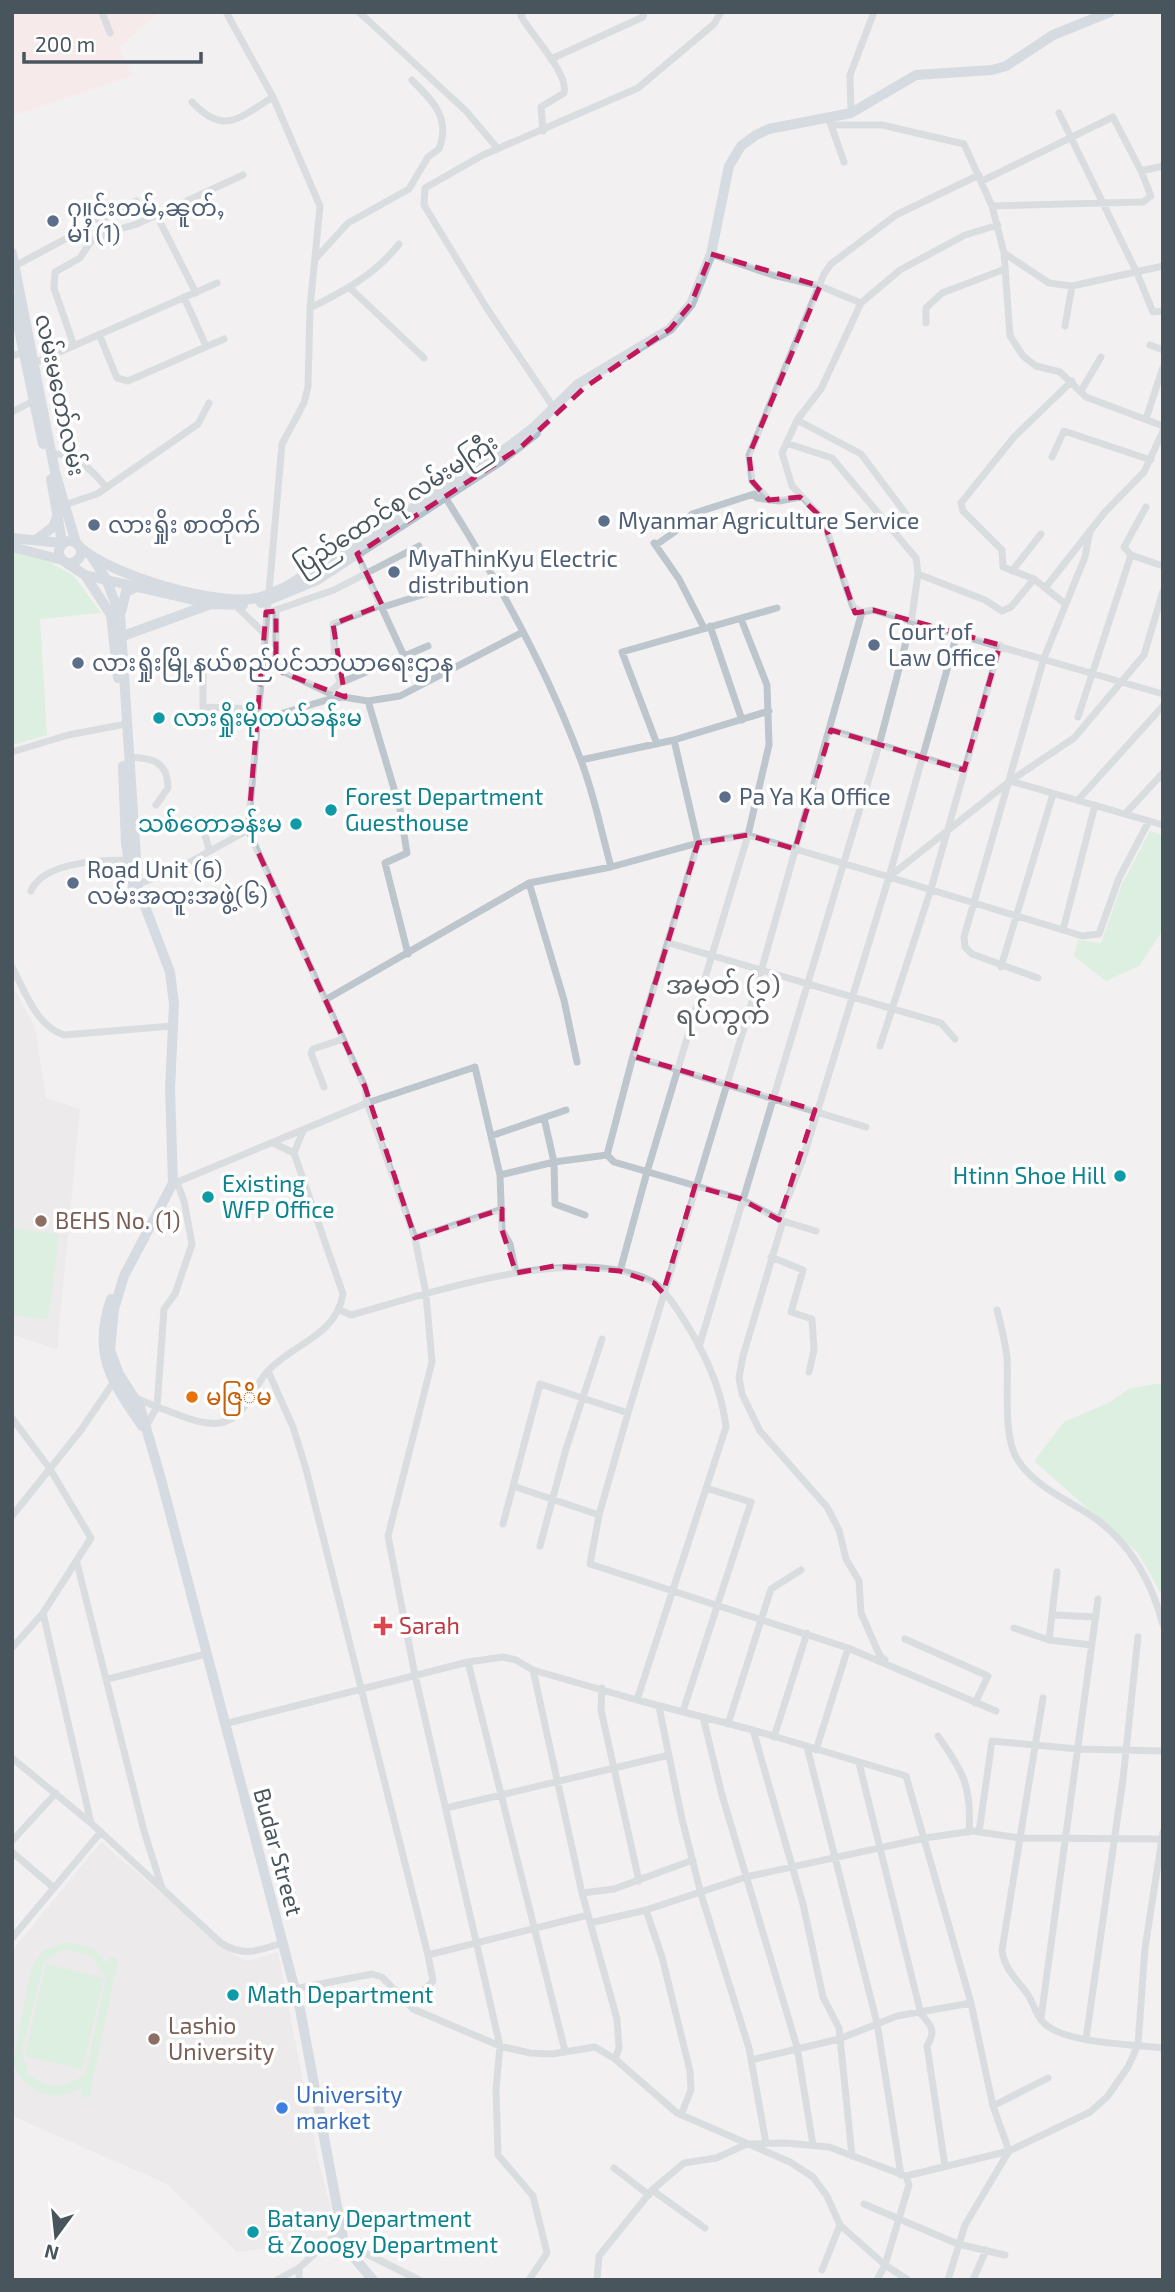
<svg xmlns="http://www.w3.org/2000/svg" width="1175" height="2292" font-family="'Exo 2','Noto Sans Myanmar',sans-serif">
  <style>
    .education { fill: #e4e2e2 }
    .medical { fill: #fae3e3 }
    .green { fill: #c2edce; fill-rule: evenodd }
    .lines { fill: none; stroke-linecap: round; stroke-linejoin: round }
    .minor { stroke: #bdc6cc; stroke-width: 7 }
    .major { stroke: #b2c2cd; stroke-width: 10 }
    .marked { fill: none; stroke: #c2185b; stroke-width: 5; stroke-dasharray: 14 9; stroke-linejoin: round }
    .service-dot { fill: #5c6f8a; stroke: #fff; stroke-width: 2.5 }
    .culture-dot { fill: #0f9aa8; stroke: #fff; stroke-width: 2.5 }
    .education-dot { fill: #8d6e63; stroke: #fff; stroke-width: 2.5 }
    .food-dot { fill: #e8710a; stroke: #fff; stroke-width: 2.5 }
    .health-dot { fill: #e0444e; stroke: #fff; stroke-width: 2.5 }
    .shop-dot { fill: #3f7fe0; stroke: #fff; stroke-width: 2.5 }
    .labels { text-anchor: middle; stroke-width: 7; stroke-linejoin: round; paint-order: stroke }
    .service-label { font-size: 23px; fill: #4e5e75; stroke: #fff; text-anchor: start }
    .street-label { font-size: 23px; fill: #49555d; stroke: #fff }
    .culture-label { font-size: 23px; fill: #0d838f; stroke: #fff; text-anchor: start }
    .education-label { font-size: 23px; fill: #785e54; stroke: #fff; text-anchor: start }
    .food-label { font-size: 23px; fill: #c56008; stroke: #fff; text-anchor: start }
    .health-label { font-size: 23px; fill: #be3a42; stroke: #fff; text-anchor: start }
    .shop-label { font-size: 23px; fill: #366cbe; stroke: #fff; text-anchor: start }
    .quarter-label { font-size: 26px; fill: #5d6165; stroke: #fff }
  </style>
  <rect width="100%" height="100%" fill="#f3f0f1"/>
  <path class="education" d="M 12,985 L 35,1027 L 46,1098 L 80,1109 L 57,1350 L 12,1334 Z
    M 101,1842 L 233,1954 L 247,1961 L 278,1952 L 318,2159 L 335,2225 L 320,2242 L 237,2252 L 167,2184 L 12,2116 L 12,1951 Z"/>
  <path class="medical" d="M 12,12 L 158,12 L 119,48 L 132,76 L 12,116 Z"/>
  <path class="green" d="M 12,552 L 49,562 L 74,576 L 101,613 L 40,619 L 47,735 L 12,745 Z
    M 1150,831 L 1163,835 L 1163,930 L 1139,966 L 1106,981 L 1074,956 L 1078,940 L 1101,943 L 1122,884 Z
    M 12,1228 L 59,1234 L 48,1319 L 12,1315 Z
    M 1163,1383 L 1163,1597 L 1138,1553 L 1034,1461 L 1064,1422 L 1110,1402 L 1130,1388 Z
    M 67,1942 L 94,1949 L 108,1964 L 110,1957 L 118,1959 L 89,2098 L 81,2096 L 83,2086 C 56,2106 23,2092 13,2062 L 31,1969 L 43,1951 ZM 64,1949 L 91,1956 L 106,1978 L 86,2074 C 64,2088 49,2091 28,2074 L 22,2050 L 44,1962 Z
    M 46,1964 L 104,1978 L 82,2069 L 25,2056 Z"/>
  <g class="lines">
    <path class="minor" d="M 102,12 L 110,33
      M 359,12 L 466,111 L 498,149
      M 523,12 L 521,16 C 531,35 569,73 564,93 L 541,107 L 543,131
      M 551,59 L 643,17 L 644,12
      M 192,102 C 224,136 239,118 273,97
      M 851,113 L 850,75 L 874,12
      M 1059,113 L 1137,273 L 1153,312 L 1163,311
      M 828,118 L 831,125 L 882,125 L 964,144 L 992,206 L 1004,253 L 1049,283 L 1072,286 L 1163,266
      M 831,125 L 844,162
      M 982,181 L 1113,117 L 1141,171 L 1163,166
      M 992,206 L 1143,202 L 1151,196 L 1141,171
      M 156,214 L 196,293
      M 1004,253 L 1010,336 L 1023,356 L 1036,366 L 1060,372 L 1086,397 L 1163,426
      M 711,254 L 773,275 L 820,286 L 861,303
      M 316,258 L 348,223 L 409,189 L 428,157 L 439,149 C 451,118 433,101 412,80
      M 13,267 L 136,201
      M 350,288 L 424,358
      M 184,297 L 206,346
      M 310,308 C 344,291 375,275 399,244
      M 926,323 L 926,308 L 942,293 L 1005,269
      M 1065,326 L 1072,286
      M 99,334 L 117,378 L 128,381 L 224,339
      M 1150,345 L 1163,350
      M 74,346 L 54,288 L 55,272 L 80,258 L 91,241 L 109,232 L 137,224 L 243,175
      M 12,356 L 24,352
      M 32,364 L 217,283
      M 1081,391 L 1101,357
      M 554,408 L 486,307 L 424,205 L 425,188 L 483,155 L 638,88 L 714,24 L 721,12
      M 12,412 L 37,399
      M 1146,419 L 1163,367
      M 797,420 L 861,454 L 906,514
      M 51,454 C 75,452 92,470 106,487
      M 1052,457 L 1064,431 L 1151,460
      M 445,497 C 497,579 546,667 580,758 C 594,793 601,831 611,867
      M 769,500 L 752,481 L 749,455 L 824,274 L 831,264 L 896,215 L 979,175
      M 64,505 L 97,494 L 198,424 L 209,403
      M 1146,507 L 1124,547 L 1131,555 L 1163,566
      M 654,543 L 679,579 L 704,628
      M 656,545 L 680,528 L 692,514 L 754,494 L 757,498 L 779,501 L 800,497
      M 357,554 L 404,656
      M 1012,571 L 1041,534
      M 918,574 L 985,600 L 1002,611 L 1011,607 L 1034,579 L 1064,603
      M 1034,579 L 1003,567 L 1002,550 L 963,511 L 961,503 L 1014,437 L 1072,381
      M 1045,588 L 1105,512 L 1144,472 L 1163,431
      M 236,606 L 264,633
      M 383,607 L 460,583
      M 273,611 L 334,590 L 419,546
      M 276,611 L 276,668 L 329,693 L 340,683 L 335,663 L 333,624 L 382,605
      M 862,612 L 853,607 L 823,519 L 792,486 L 782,453 L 797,420 L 821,389 L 861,303 L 900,270 L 965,235 L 998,225
      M 710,626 L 742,720
      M 203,674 L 203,707 L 258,709
      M 340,683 L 428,646
      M 368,701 L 400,809 L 407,853 L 385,863 L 408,954
      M 203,707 L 204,723
      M 1078,717 L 1131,555
      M 257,721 L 330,699 L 343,697 L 368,701 L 400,696 L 523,632
      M 831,730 L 964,770
      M 674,740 L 698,843 L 633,1056 L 607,1155 L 614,1162 L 741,1199 L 783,1221 L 743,1356 L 739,1378 L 742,1394 L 760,1431 L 827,1507 L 839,1530 L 846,1559 L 859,1581 L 861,1613 L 880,1656 L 885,1660
      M 657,744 L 622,652 L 777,608
      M 12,752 L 68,735 L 126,724
      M 129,757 C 152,758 168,761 168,788 L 156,805
      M 581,760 L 674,740 L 769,711
      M 1010,781 L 1163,825
      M 1078,800 L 1163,706
      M 1125,814 L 1163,773
      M 196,820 L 202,823 L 209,850
      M 889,877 L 1063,930 L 1095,805
      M 529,883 L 564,1000 L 577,1062
      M 134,886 L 181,867 L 248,830 L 282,444 L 304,403 L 308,387 L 310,308 L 320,206 L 273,97 L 226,12
      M 31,891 C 43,862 101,860 128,860
      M 1063,930 L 1082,936 L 1099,934 L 1119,878 L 1149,821
      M 669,943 L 941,1023 L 955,1039
      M 12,967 C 25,991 36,1026 64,1035 L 172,1026
      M 1001,967 L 1053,794
      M 1038,978 L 972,954 L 965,947 L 964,937 L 1044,658 L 1085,557 L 1090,530
      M 325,1000 L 529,883 L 611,867 L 698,843 L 748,835 L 889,877 L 1010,781 L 1074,738 L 1144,655 L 1163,591
      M 880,1046 L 931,889 L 1000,645
      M 633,1056 L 866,1127
      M 324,1087 L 311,1053 L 313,1049 L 343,1039
      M 544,1118 L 554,1162 L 555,1204 L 585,1215
      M 491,1136 L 566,1110
      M 273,1143 L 294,1153 L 303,1131
      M 500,1175 L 554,1162 L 607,1155
      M 177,1182 L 184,1201 L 192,1244 L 175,1294 L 164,1309 L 157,1407 C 176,1413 200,1426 220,1423 C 245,1419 252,1390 266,1373 C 291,1344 336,1337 343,1294 L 294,1153
      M 175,1183 L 367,1103 L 365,1087 L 248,830
      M 779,1220 L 802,1162 L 889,877 L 957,634
      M 783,1221 L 816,1231
      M 415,1238 L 502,1209
      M 771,1257 L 803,1270 L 791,1312 L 812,1319 L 814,1350 L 809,1372
      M 620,1271 L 647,1172 L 748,835 L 769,745 L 767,685 L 741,619
      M 516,1273 L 510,1244 L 502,1230 L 500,1175 L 475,1067 L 367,1103 L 415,1238 L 426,1294 L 432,1362 L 388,1536 L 415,1675 L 500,2046 L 496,2089 L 498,2155 L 533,2196 L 547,2253 L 529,2280
      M 340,1310 L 351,1315 C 428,1294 579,1241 653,1282 C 668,1291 688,1326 697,1342 C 712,1370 722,1395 726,1427 L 637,1700
      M 997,1310 C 1001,1325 1005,1341 1007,1357 C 1009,1385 1002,1439 1019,1462 C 1035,1485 1063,1498 1087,1513 C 1127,1538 1151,1579 1163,1625
      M 699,1347 L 879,745 L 911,623 L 918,574 L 916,558 L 832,458 L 786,443
      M 268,1371 L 293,1427 L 306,1469 L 428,1955 L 433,1981 L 409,2004
      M 136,1398 L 157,1407 L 145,1428
      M 12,1418 L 50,1469 L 91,1538 L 43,1613 L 12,1648
      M 513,1486 L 599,1515
      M 12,1516 L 81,1430 L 115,1380
      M 503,1524 L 540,1384 L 628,1413
      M 540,1546 L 566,1449 L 602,1339
      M 77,1563 L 144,1831 L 162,1888
      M 43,1613 L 91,1823
      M 1054,1615 L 1096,1617
      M 1014,1628 L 1049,1640 L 1092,1645
      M 905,1639 L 988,1676 L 975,1703
      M 1049,1640 L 1057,1572
      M 468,1662 L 565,2051
      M 533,1670 L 582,1893 L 617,2019 L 619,2048 L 615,2059
      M 108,1679 L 206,1654
      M 602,1688 L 601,1710 L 639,1881
      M 1043,1698 L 1020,1838 L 1161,1839
      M 659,1707 L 682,1819 L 701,1894 L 749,2048 L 766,2143
      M 683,1711 L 751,1502 L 706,1488
      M 996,1711 L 848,1648 L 590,1564 L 599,1515 L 628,1413 L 762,968 L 862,612 L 873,610 L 1163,694
      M 703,1717 L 722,1795 L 797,2047 L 813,2145
      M 224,1724 L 468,1662 L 503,1657 L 516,1660 L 533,1670 L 637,1700 L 753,1730 L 906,1776 L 971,2003 L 993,2106 L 1009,2151 L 906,2176 L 829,2147 L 786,2143 L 747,2144 L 716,2158 L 684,2163 L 652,2190 L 599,2256 L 597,2280
      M 728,1724 L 771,1589 L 801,1570
      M 753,1730 L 803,1904 L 823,1997 L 839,2028 L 852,2156
      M 938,1736 C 963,1771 972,1787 969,1832
      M 774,1737 L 807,1633
      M 807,1747 L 877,2023 L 901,2175
      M 816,1750 L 848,1648
      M 12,1758 L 91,1823 L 221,1943 C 243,1957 258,1951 282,1943
      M 859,1763 L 921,2014 C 932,2026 936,2031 927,2046 L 945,2166
      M 446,1808 L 669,1755
      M 979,1832 L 992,1741 L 1078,1749 L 1163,1751
      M 12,1841 L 56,1793
      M 12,1852 L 54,1888
      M 582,1893 L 614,1889 L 693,1860
      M 646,1910 L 662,1957 L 690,2071 L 691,2090 L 681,2115
      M 590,1923 L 646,1910 L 746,1877 L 925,1838 L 973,1831 L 1020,1838 L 1002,1950 C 1004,1968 1016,1979 1026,1992 C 1033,2001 1035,2013 1042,2021 C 1061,2044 1133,2044 1163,2048
      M 12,1938 L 100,1833
      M 428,1955 L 588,1915
      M 294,1989 L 372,1974 L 382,1977 L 413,2009 L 500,2046 L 530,2053 L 552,2054 L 595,2047 L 615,2059 L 677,2113 L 790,2162 L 813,2177 L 827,2196 L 840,2225 L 885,2265 L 908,2280
      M 1041,2018 L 1098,1599
      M 1086,2039 L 1123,1779 L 1138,1637
      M 751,2060 L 839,2039 L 897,2016 L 971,2003
      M 993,2106 L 1048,2078
      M 614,2168 L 649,2195
      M 652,2190 L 705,2228
      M 864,2204 L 958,2244 L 1005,2255
      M 345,2243 L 419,2280
      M 822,2270 L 840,2225
      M 277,2280 L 299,2268
      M 299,2280 L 299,2268 L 342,2229
      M 877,2280 L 885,2265 L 909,2185 L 906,2176
      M 948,2280 L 965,2225 L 1009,2151 L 1090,2112 L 1107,2097 L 1128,2067 L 1138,2045 L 1145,1948 L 1163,1832
      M 973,2280 L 986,2250"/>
    <path class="major" d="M 12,253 L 55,472 L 76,543
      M 12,297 L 43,444
      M 51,479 L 62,542
      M 12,538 L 61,543
      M 37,539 L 53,527 L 58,515
      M59 552a11 11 0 1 1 22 0a11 11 0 1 1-22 0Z
      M 12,547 L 62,560
      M 81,548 C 114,576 208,603 251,599 C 264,598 275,591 287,586 L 496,456 L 533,428 L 578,384 L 670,329 L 691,304 L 711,254 L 729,166 L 741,146 L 756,135 L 769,129 L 851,113 L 916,75 L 992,70 L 1006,66 L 1053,35 L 1110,12
      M 92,557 L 106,579 L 120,615 L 138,888 L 170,972 L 174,1004 L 170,1089 L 173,1183 L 124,1276 L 114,1309 L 110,1350 L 119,1374 L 140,1407 L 161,1479 L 300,2009 L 343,2238 L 351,2254 L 373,2280
      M 65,562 L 85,575 L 211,604 L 243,605
      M 85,575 L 111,615 L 118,678
      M 261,603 L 317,580 L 500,461 L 536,433
      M 121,612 L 126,592 L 136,587
      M 123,636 L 211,604
      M 123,766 L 126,844 L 135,897
      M 111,1299 C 92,1354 111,1381 142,1426"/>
  </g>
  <path d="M0 0H1175V2292H0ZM 711,254 L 820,286 L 749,455 L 752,481 L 769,500 L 800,497 L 823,519 L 855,613 L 873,610 L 1000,645 L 964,770 L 831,730 L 795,849 L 748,835 L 698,843 L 633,1056 L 815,1110 L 779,1220 L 741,1199 L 695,1186 L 663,1293 L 654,1283 L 620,1271 L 554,1266 L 516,1273 L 502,1230 L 502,1209 L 415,1238 L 365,1087 L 248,830 L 266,612 L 276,611 L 276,670 L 345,697 L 333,624 L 382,605 L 357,554 L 521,447 L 584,388 L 670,329 L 691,304 Z" fill="#f3f0f1" fill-opacity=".55" fill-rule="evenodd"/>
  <path class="marked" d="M 711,254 L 820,286 L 749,455 L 752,481 L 769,500 L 800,497 L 823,519 L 855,613 L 873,610 L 1000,645 L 964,770 L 831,730 L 795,849 L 748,835 L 698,843 L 633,1056 L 815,1110 L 779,1220 L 741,1199 L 695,1186 L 663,1293 L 654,1283 L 620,1271 L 554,1266 L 516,1273 L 502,1230 L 502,1209 L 415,1238 L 365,1087 L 248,830 L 266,612 L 276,611 L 276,670 L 345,697 L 333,624 L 382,605 L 357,554 L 521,447 L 584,388 L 670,329 L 691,304 Z"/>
  <g class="service-dot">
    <circle cx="53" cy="221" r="7"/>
    <circle cx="604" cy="521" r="7"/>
    <circle cx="94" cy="525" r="7"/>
    <circle cx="394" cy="572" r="7"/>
    <circle cx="874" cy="645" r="7"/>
    <circle cx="78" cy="663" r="7"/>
    <circle cx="725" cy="797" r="7"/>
    <circle cx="73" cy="883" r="7"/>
  </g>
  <g class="culture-dot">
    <circle cx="159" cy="718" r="7"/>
    <circle cx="331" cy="810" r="7"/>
    <circle cx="296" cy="824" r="7"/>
    <circle cx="1120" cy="1176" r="7"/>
    <circle cx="208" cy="1197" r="7"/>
    <circle cx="233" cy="1995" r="7"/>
    <circle cx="253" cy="2232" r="7"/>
  </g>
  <g class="education-dot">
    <circle cx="41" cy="1221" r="7"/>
    <circle cx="154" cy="2039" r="7"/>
  </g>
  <circle class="food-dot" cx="192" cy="1397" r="7"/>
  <path class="health-dot" d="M379.5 1615.5h7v7h7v7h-7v7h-7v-7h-7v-7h7z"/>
  <circle class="shop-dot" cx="282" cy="2108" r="7"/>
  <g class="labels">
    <g class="service-label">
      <text x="67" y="216">ႁူင်းတမ်ႇၼူတ်ႇ<tspan x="67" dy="26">မၢႆ (1)</tspan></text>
      <text x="618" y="529">Myanmar Agriculture Service</text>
      <text x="108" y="533">လားရှိုး စာတိုက်</text>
      <text x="408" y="567">MyaThinKyu Electric<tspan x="408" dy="26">distribution</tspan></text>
      <text x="888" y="640">Court of<tspan x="888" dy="26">Law Office</tspan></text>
      <text x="92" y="671">လားရှိုးမြို့နယ်စည်ပင်သာယာရေးဌာန</text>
      <text x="739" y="805">Pa Ya Ka Office</text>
      <text x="87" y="878">Road Unit (6)<tspan x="87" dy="26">လမ်းအထူးအဖွဲ့(၆)</tspan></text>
    </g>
    <g class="street-label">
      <text transform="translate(60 395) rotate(78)" y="8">လမ်းမတော်လမ်း</text>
      <text transform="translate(396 504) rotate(-33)" y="8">ပြည်ထောင်စု လမ်းမကြီး</text>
      <text transform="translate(278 1852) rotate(75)" y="8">Budar Street</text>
    </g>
    <g class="culture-label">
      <text x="173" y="726">လားရှိုးမိုတယ်ခန်းမ</text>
      <text x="345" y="805">Forest Department<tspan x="345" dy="26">Guesthouse</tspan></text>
      <text x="282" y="832" text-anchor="end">သစ်တောခန်းမ</text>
      <text x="1106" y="1184" text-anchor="end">Htinn Shoe Hill</text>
      <text x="222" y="1192">Existing<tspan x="222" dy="26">WFP Office</tspan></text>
      <text x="247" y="2003">Math Department</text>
      <text x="267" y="2227">Batany Department<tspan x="267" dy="26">&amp; Zooogy Department</tspan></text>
    </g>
    <g class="education-label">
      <text x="55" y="1229">BEHS No. (1)</text>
      <text x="168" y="2034">Lashio<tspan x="168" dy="26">University</tspan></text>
    </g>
    <g class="food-label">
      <text x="206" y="1405">မဇြ်ိမ</text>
    </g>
    <g class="health-label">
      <text x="399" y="1634">Sarah</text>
    </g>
    <g class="shop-label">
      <text x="296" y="2103">University<tspan x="296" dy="26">market</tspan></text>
    </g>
    <g class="quarter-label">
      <text x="723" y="994">အမှတ် (၁)<tspan x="723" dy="30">ရပ်ကွက်</tspan></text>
    </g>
  </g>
  <rect width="1175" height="2292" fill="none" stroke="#49555d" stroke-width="28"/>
  <g transform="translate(56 2236) rotate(195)" stroke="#ffffff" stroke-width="5" paint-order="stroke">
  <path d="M0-5L12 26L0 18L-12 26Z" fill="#49555d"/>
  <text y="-10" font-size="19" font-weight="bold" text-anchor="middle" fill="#49555d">N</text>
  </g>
  <path d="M24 52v10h177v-10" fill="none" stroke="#49555d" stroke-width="3.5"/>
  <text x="35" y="52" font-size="21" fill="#49555d" stroke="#ffffff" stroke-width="5" paint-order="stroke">200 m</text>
</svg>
